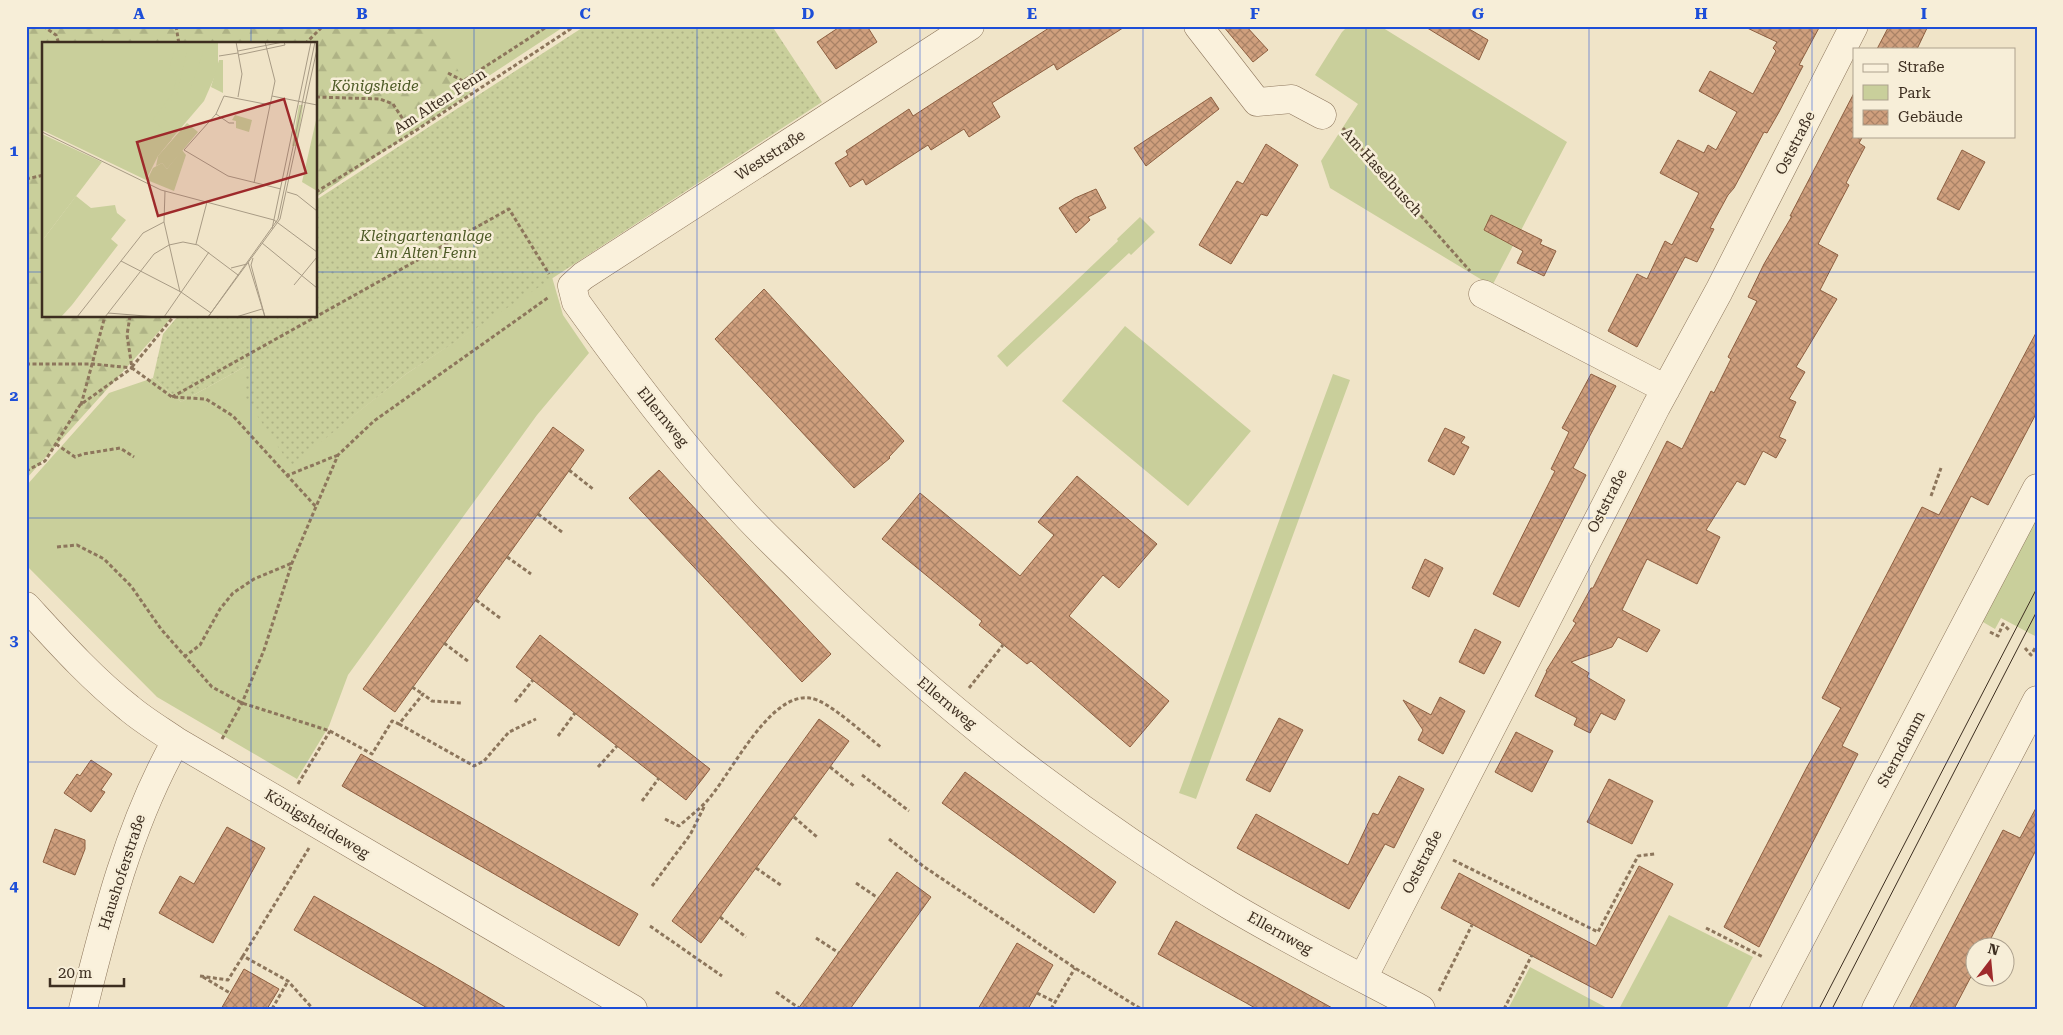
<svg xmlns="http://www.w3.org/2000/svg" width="2063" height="1035" font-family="'Roboto Serif',serif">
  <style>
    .green { fill: #c9cf9b }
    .forest { fill: url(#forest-firs) }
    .garden { fill: url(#garden-dots) }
    .building { fill: url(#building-cross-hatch); stroke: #8d5f41 }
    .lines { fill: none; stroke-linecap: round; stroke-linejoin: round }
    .minor-casing { stroke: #8d765c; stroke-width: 29 }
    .path { stroke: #8d765c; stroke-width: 3; stroke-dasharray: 4 2.5; stroke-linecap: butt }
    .minor { stroke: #faf1dc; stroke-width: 28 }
    .tram { stroke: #3d2e20; stroke-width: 1 }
    .grid { fill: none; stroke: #1d4ed8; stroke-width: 1; stroke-opacity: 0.55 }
    .labels { text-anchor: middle; stroke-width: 5; stroke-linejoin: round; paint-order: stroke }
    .park-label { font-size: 15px; font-style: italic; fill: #4d5a26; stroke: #f7eed8 }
    .street-label { font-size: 15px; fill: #3d2e20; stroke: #f7eed8 }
    .inset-road { fill: none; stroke: #a89b85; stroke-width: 1 }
    .view { fill: #9e2a2b; fill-opacity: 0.15; stroke: #9e2a2b; stroke-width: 2.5 }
    .inset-edge { fill: none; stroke: #3d2e20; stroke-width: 2.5 }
    .neatline { fill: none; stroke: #1d4ed8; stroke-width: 2 }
    .grid-label { font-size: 16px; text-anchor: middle; font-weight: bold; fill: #1d4ed8 }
  </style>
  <defs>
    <pattern id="forest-firs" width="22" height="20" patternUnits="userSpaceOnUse" patternTransform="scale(1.25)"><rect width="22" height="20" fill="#c9cf9b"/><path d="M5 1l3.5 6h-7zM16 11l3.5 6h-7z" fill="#aeb285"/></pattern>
    <pattern id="garden-dots" width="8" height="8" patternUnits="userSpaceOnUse" patternTransform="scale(1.25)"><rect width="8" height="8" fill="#c9cf9b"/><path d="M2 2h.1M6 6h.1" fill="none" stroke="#aeb285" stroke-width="1.8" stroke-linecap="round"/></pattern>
    <pattern id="building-cross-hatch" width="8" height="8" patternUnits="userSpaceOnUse" patternTransform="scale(1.25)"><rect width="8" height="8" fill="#cf9f7d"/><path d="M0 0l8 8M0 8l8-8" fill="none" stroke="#a98266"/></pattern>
  </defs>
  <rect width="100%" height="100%" fill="#f0e4c8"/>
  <path class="green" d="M 355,26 L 565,26 L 417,123 Z
    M 1348,26 L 1380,26 L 1567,142 L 1492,286 L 1330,188 L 1321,161 L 1358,104 L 1315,75 L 1342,32 Z
    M 1140,217 L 1155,232 L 1131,255 L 1129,253 L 1007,367 L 997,356 L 1118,241 L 1117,239 Z
    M 552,277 L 563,315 L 589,353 L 537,415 L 348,675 L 329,726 L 297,779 L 157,697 L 26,565 L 26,486 L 109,393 L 153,378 L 181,402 L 246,366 L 291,465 L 406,374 Z
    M 1125,326 L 1251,431 L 1188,506 L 1062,401 Z
    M 1333,374 L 1350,380 L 1196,799 L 1179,793 Z
    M 2037,502 L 2037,637 L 2001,618 L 1995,629 L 1976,618 Z
    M 1669,915 L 1753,957 L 1726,1009 L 1619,1009 Z
    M 1530,967 L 1609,1009 L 1508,1009 Z"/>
  <path class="forest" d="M 26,26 L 433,26 L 471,93 L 316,197 L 316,44 L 44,44 L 44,316 L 173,316 L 26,479 Z"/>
  <path class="garden" d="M 585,26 L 772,26 L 822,102 L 406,374 L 291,466 L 244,396 L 246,366 L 181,402 L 153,378 L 163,334 L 178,316 L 316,316 L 316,200 Z"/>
  <path class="building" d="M 841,26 L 867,26 L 877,42 L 836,69 L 817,42 Z
    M 1052,26 L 1126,26 L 1057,70 L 1054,64 L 992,103 L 1000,117 L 969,137 L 964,129 L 931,150 L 928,145 L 866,185 L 863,179 L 850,187 L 835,163 L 848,155 L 846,151 L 909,109 L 913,116 Z
    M 1223,26 L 1246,26 L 1268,50 L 1253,62 Z
    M 1424,26 L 1464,26 L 1488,40 L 1479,60 Z
    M 1743,26 L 1820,26 L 1799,65 L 1803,66 L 1779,112 L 1767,133 L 1764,132 L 1734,188 L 1728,195 L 1710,228 L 1714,229 L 1697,262 L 1685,257 L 1637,347 L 1608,331 L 1637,274 L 1647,279 L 1665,241 L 1672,245 L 1699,193 L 1660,173 L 1678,140 L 1704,153 L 1708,145 L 1716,150 L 1737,112 L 1699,91 L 1710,71 L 1753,94 L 1776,51 L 1773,48 L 1777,42 Z
    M 1889,26 L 1928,26 L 1917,49 L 1877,49 Z
    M 1854,93 L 1854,136 L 1863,136 L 1859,143 L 1865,147 L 1846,183 L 1849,185 L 1818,244 L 1838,255 L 1820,290 L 1837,299 L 1796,367 L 1805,372 L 1789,399 L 1796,402 L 1779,437 L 1786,440 L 1776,458 L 1763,451 L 1745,485 L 1737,481 L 1706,530 L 1720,537 L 1697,584 L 1647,559 L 1622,610 L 1660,630 L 1647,652 L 1618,637 L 1612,647 L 1571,662 L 1589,673 L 1587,677 L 1625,700 L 1615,720 L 1601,713 L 1590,733 L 1574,725 L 1577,718 L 1535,696 L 1547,671 L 1546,671 L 1576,623 L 1573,621 L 1591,588 L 1593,588 L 1667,441 L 1682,449 L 1711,391 L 1714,393 L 1731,359 L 1728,357 L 1757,301 L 1748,297 L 1764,264 L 1792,216 L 1790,216 L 1803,191 Z
    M 1211,97 L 1219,109 L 1146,166 L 1134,148 Z
    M 1266,144 L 1298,165 L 1267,216 L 1261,214 L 1231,264 L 1199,245 L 1237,181 L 1243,184 Z
    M 1962,150 L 1985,162 L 1959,210 L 1937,199 Z
    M 1096,189 L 1106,208 L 1088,217 L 1090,220 L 1076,233 L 1059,208 L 1075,198 Z
    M 1491,215 L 1542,240 L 1540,244 L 1556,251 L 1544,276 L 1517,263 L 1523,251 L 1484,230 Z
    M 764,289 L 904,441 L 889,457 L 890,458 L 854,488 L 715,339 Z
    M 2037,331 L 2037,412 L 1988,505 L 1971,496 L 1842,746 L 1858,754 L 1759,947 L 1724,927 L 1807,767 L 1841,708 L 1822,698 L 1922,507 L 1939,515 Z
    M 1591,374 L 1616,386 L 1573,468 L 1586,475 L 1581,485 L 1519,607 L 1493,594 L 1555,471 L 1551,469 L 1569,432 L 1562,428 Z
    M 553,427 L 584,450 L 395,712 L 363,689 Z
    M 1445,428 L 1465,437 L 1461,443 L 1469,447 L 1454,475 L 1428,461 Z
    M 659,470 L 831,654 L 802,682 L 629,498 Z
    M 1077,476 L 1157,544 L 1119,588 L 1103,575 L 1069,616 L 1169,701 L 1130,747 L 1031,661 L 1027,664 L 979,625 L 982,621 L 882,539 L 920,493 L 1020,576 L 1054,535 L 1038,522 Z
    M 1425,559 L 1443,568 L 1429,597 L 1412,588 Z
    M 1475,629 L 1501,642 L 1484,674 L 1459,662 Z
    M 540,635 L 710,769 L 686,800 L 516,667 Z
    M 1440,697 L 1465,711 L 1443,754 L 1418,740 L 1423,730 L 1403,700 L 1431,715 Z
    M 1279,718 L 1303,730 L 1270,792 L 1246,780 Z
    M 819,719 L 849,741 L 701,943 L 672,921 Z
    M 1516,732 L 1553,751 L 1532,792 L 1495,772 Z
    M 361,754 L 638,914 L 619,946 L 342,786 Z
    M 91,760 L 112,774 L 101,790 L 105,792 L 91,812 L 64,793 L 77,774 L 80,776 Z
    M 965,772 L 1116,882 L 1094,913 L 942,803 Z
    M 1399,776 L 1424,789 L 1394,848 L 1385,844 L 1349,909 L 1237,848 L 1256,814 L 1348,865 L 1373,813 L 1378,815 Z
    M 1609,779 L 1653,801 L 1632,844 L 1587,822 Z
    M 2037,806 L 2037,848 L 1986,948 L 1976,948 L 1976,967 L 1954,1009 L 1909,1009 L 2003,830 L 2020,838 Z
    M 227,827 L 265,848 L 213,943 L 159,913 L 180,876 L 194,884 Z
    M 55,829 L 85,840 L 85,849 L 75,875 L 43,862 Z
    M 1639,866 L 1673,884 L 1612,998 L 1441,908 L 1459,873 L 1596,946 Z
    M 897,872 L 931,897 L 850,1009 L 798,1009 Z
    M 314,896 L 449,974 L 508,1009 L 429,1009 L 294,930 Z
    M 1176,921 L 1197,933 L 1334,1009 L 1257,1009 L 1158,954 Z
    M 1017,943 L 1053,965 L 1037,993 L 1028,1009 L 978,1009 Z
    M 244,969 L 279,989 L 267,1009 L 221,1009 Z"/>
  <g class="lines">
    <defs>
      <path id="minor" d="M 970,26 L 583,276 L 572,286 L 576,302 C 628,374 682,446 743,512 C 763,534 785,554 806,575 C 934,701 1075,813 1229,905 C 1291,942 1357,975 1421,1009
        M 1198,26 L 1257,102 L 1292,99 L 1322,115
        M 1483,294 L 1666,389
        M 26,606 C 59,642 91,678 129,708 C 143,720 160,730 176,741 L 633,1009
        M 1363,978 L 1656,407 L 1719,291 L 1854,26
        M 83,1009 C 106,917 129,825 176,741
        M 1764,1009 L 2037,488
        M 1876,1009 L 2037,700"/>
    </defs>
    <use href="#minor" class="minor-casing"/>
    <path class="path" d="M 43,26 L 56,35 L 59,44
      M 176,26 L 179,44
      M 305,44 L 323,26
      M 448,73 L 463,81 L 548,26
      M 316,97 L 380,99 L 393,104 L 412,133
      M 1343,128 L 1470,271
      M 26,179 L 44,175
      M 316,192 L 412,133 L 575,26
      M 130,316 L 127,335 L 132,368 L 172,397 L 206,399 L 233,416 L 317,508
      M 26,364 L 93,364 L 132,368 L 80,405 L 45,461 L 26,471
      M 132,367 L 174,316
      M 172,397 L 509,209 L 549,274
      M 81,405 L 105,316
      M 56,444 L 75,457 L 83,454 L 120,448 L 134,457
      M 569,470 L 593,489
      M 286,476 L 338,455
      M 1931,496 L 1941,468
      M 538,514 L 562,532
      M 57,547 L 77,545 L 104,559 L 131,586 L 161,629 L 212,687 L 242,703 L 330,731 L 372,754 L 392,721 L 399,724 L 423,694 L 432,701 L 461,703
      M 507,557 L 531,574
      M 476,600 L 500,618
      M 1990,632 L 1998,636 L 2003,624 L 2009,630
      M 444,643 L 469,662
      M 2025,648 L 2031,655 L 2037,645
      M 184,657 L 200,645 L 220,609 L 233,593 L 254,579 L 292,563
      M 412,687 L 423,694
      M 969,688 L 1003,645
      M 515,702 L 533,680
      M 399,724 L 474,766 L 484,761 L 509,732 L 536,719
      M 558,736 L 575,713
      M 222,739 L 242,703 L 264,650 L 292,563 L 338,455 L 374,421 L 549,297
      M 598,767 L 617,746
      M 830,767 L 854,786
      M 862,775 L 909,811
      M 298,784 L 330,731
      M 642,801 L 659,778
      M 794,817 L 817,837
      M 665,819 L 679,826 C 688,818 697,811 705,803 C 729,779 768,692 810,698 C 828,700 866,736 882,748
      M 889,839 L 923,866 L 1075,968 L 1141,1009
      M 309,848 L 243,956 L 288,981 L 313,1009
      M 1453,860 L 1598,932 L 1638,856 L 1655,854
      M 756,868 L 782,886
      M 856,883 L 878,898
      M 652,886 L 690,835 L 705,805
      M 720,917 L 746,937
      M 650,926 L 722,976
      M 1706,928 L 1763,957
      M 816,938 L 839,953
      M 200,976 L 228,980 L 243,956
      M 203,977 L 230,993
      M 1439,991 L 1472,925
      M 776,992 L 799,1008
      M 1037,993 L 1055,1002
      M 272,1009 L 288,981
      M 1051,1009 L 1075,968
      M 1504,1009 L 1532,955"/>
    <use href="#minor" class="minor"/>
    <path class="tram" d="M 1819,1009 L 2037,588
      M 1832,1009 L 2037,611"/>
  </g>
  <path class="grid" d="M 251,26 L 251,44M 474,26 L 474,1009M 697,26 L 697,1009M 920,26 L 920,1009M 1143,26 L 1143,1009M 1366,26 L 1366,1009M 1589,26 L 1589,1009M 1812,26 L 1812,1009M 26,272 L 44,272M 316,272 L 2037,272M 251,316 L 251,1009M 26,518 L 2037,518M 26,762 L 2037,762"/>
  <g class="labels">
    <g class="park-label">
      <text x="375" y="91">Königsheide</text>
      <text x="426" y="241">Kleingartenanlage<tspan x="426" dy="17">Am Alten Fenn</tspan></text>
    </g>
    <g class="street-label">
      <text transform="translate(440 101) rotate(-33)" y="5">Am Alten Fenn</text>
      <text transform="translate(1795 143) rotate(-63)" y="5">Oststraße</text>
      <text transform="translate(770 155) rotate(-33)" y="5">Weststraße</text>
      <text transform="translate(1382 172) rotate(48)" y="5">Am Haselbusch</text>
      <text transform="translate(663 417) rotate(51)" y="5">Ellernweg</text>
      <text transform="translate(1607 501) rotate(-63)" y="5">Oststraße</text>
      <text transform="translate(947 703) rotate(40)" y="5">Ellernweg</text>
      <text transform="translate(1901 749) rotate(-62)" y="5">Sterndamm</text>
      <text transform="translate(317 824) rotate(31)" y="5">Königsheideweg</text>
      <text transform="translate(1422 862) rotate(-63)" y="5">Oststraße</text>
      <text transform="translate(122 872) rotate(-72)" y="5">Haushoferstraße</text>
      <text transform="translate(1280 933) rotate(29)" y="5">Ellernweg</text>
    </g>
  </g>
  <g transform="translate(42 42)">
    <rect width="275" height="275" fill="#f0e4c8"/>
    <path d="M 128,0 L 176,0 L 176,27 L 162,59 L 127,100 L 105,76 ZM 257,63 L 261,63 L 255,104 L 250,104 ZM 193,73 L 210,78 L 207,90 L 194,86 L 194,79 L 190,78 ZM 140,108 L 144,113 L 132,149 L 105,138 L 111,126 L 120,121 L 125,127 ZM 34,154 L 49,166 L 73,163 L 75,171 L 84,178 L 69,197 L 76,203 L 30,263 L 19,275 L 0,275 L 0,199 Z" fill="#c9cf9b"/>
    <path d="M 0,0 L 135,0 L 127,27 L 135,34 L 131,51 L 111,77 L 130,97 L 116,114 L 104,138 L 0,88 ZM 275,74 L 275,149 L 260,140 Z" fill="#c9cf9b"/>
    <path d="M 147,0 L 162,0 L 160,14 L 147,50 L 121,77 L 117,73 L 135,52 Z" fill="#c9cf9b"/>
    <path d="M 177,18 L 181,18 L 181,51 L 169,45 ZM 145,81 L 156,90 L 125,127 L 120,121 L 114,124 L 116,114 ZM 0,92 L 60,120 L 0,199 Z" fill="#c9cf9b"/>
    <path class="inset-road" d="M 194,0 L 200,32 L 196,55M 196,9 L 241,0M 196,13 L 243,3 L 242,0M 177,14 L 196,11M 230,54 L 275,63M 228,63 L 182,54 L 174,72 L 142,108 L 186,134 L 239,147M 174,72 L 187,81 L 192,81M 0,90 L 119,148 L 232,178 L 275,210M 212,141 L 233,39 L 223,0M 123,149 L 122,180 L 138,250M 245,150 L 255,153 L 275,169M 230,187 L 269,0M 220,201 L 275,246M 154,202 L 165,160M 211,216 L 209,223 L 223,275M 79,219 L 139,250 L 169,271M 206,220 L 223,275M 189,226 L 205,222M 252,243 L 275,215M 66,271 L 116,275M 35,275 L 101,191 L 122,180M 63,275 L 112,212 L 127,203 L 141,200 L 156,203 L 196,233M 122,275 L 167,210M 166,275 L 238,177 L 275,7M 166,275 L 236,177 L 273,0M 194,275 L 220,267"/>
    <path class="view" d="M 242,57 L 264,131 L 116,174 L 95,100 Z"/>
    <rect width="275" height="275" class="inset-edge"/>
  </g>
  <rect width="2063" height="1035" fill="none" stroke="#f7eed8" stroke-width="55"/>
  <rect x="1853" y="48" width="162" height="90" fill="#f7eed8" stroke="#ada18e"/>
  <rect x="1863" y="64" width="25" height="8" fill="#faf1dc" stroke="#ada18e"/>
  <text x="1898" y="72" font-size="15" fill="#3d2e20">Straße</text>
  <rect x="1863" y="85" width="25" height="15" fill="#c9cf9b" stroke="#ada18e"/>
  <text x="1898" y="98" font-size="15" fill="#3d2e20">Park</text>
  <rect x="1863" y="110" width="25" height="15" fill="url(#building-cross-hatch)" stroke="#ada18e"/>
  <text x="1898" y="122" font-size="15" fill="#3d2e20">Gebäude</text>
  <g transform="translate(1990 962) rotate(16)"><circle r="24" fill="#f7eed8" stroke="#ada18e"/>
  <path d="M0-4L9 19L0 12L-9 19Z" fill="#9e2a2b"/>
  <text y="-8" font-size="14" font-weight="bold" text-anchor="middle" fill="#3d2e20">N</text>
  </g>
  <path d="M50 978v8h74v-8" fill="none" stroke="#3d2e20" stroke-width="2.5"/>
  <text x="58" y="978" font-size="15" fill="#3d2e20" stroke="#f7eed8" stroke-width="4" paint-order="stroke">20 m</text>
  <rect x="28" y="28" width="2008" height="980" class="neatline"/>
  <g class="grid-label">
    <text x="139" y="19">A</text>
    <text x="362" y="19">B</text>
    <text x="585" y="19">C</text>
    <text x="808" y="19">D</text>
    <text x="1032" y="19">E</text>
    <text x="1255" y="19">F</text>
    <text x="1478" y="19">G</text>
    <text x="1701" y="19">H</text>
    <text x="1924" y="19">I</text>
    <text x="14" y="156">1</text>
    <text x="14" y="401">2</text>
    <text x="14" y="646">3</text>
    <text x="14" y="891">4</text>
  </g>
</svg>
